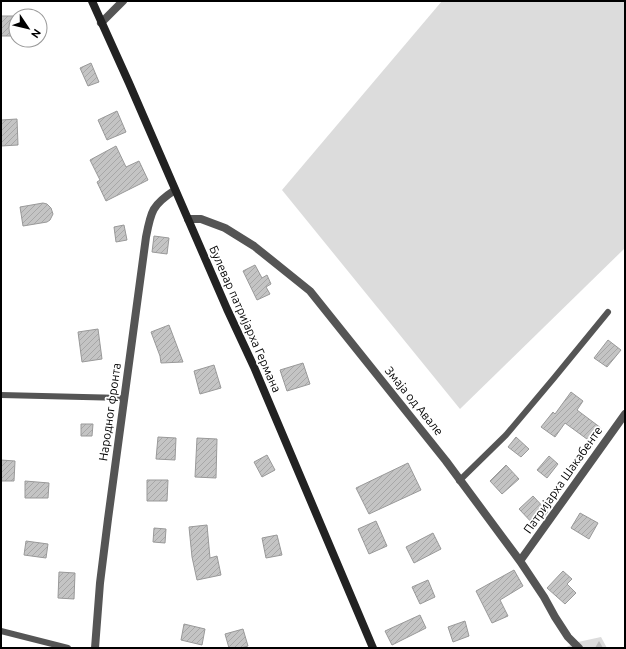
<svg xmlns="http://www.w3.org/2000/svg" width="626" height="649" font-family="Ubuntu,sans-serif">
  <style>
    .grass { fill: #dcdcdc }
    .forest { fill: url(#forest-firs) }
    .building { fill: url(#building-hatch); stroke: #999 }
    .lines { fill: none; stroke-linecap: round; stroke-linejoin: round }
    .lane { stroke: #555; stroke-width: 6 }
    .street { stroke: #555; stroke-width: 8 }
    .secondary { stroke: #222; stroke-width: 8 }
    .labels { text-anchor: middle; stroke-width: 3.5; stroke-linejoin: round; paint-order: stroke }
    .street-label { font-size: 12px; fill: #000; stroke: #fff }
  </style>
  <defs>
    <pattern id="forest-firs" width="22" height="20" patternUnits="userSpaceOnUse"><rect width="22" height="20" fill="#dcdcdc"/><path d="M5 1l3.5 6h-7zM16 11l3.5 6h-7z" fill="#bbb"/></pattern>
    <pattern id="building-hatch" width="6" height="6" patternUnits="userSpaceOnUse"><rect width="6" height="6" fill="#c4c4c4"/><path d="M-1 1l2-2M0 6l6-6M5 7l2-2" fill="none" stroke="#a7a7a7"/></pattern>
  </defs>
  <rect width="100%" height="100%" fill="#fff"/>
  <path class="grass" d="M 442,1 L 625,1 L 625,248 L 460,409 L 282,190 Z"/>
  <path class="forest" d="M 601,637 L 607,648 L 564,648 L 578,642 Z"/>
  <path class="building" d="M 1,16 L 15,16 L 14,36 L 1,36 Z
    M 91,63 L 99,82 L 88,86 L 80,68 Z
    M 117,111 L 126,132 L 107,140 L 98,120 Z
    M 17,119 L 18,145 L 1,146 L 1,120 Z
    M 116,146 L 126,167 L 139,161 L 148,180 L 106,201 L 97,182 L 100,180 L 90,160 Z
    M 43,203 L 47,204 L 51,208 L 53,214 L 50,220 L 47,222 L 23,226 L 20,207 Z
    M 124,225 L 127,240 L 116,242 L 114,227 Z
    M 154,236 L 169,238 L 167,254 L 152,252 Z
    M 255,265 L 262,278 L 267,275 L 271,284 L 266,287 L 270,294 L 257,300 L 243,271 Z
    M 169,325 L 183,362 L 161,363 L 160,356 L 151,332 Z
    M 98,329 L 102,359 L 82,362 L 78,332 Z
    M 608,340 L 621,350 L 607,367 L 594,358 Z
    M 303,363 L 310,384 L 287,391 L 280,370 Z
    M 214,365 L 221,388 L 200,394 L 194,371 Z
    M 571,392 L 583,401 L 577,410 L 601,428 L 591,442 L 565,423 L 555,437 L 541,427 L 553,412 L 555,414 Z
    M 81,424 L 93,424 L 92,436 L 81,436 Z
    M 158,437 L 176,438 L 175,460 L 156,459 Z
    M 516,437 L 529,449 L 521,457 L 508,447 Z
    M 197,438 L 217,439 L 216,478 L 195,477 Z
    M 267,455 L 275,470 L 262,477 L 254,462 Z
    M 549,456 L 558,464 L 547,478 L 537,470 Z
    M 1,460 L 15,461 L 14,481 L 1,481 Z
    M 408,463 L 421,490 L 369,514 L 356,488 Z
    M 506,465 L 519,479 L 502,494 L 490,481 Z
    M 147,480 L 168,480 L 167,501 L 147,501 Z
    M 25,481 L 49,483 L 48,498 L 25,498 Z
    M 533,496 L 548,512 L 535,526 L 519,509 Z
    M 580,513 L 598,523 L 589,539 L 571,528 Z
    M 376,521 L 387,546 L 369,554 L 358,529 Z
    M 207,525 L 210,558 L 217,556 L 221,575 L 197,580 L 192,557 L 189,527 Z
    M 154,528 L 166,529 L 165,543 L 153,542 Z
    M 433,533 L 441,549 L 414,563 L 406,547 Z
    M 277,535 L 282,555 L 266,558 L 262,538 Z
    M 26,541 L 48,544 L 46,558 L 24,555 Z
    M 514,570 L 523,586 L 500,600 L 508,616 L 492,623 L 476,591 Z
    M 563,571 L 572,579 L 567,584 L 576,593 L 565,604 L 547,588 Z
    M 59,572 L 75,573 L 74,599 L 58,598 Z
    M 428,580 L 435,597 L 420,604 L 412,587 Z
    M 420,615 L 426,628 L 392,645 L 385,631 Z
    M 465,621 L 469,636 L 453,642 L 448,627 Z
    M 184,624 L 205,629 L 202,645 L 181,640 Z
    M 243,629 L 248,646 L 241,648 L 229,648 L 225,634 Z"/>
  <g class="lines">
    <path class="lane" d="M 1,395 L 124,398
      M 459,481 L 506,435 L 554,378 L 608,312
      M 1,631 L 68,648"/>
    <path class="street" d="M 101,23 L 123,1
      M 188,219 L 201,219 L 225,228 L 254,246 L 310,291 L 446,461 L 520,561 L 544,597 L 555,617 L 568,637 L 579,648
      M 520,561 L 625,414
      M 95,648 L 100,583 L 108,519 L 146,237 C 151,211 152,205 175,190"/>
    <path class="secondary" d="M 92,1 L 129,83 L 227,309 L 254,367 L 373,648"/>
  </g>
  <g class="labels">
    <g class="street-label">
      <text transform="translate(245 319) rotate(66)" y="4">Булевар патријарха Германа</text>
      <text transform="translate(414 401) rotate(51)" y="4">Змаја од Авале</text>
      <text transform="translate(110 412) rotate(-82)" y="4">Народног фронта</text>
      <text transform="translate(563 480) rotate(-55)" y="4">Патријарха Шакабенте</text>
    </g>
  </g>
  <rect width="626" height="649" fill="none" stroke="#000000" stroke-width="4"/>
  <g transform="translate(28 28) rotate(125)"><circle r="19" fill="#ffffff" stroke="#999999"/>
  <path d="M0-3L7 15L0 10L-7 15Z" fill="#000000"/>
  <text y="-6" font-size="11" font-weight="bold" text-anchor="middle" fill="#000000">N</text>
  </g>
</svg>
